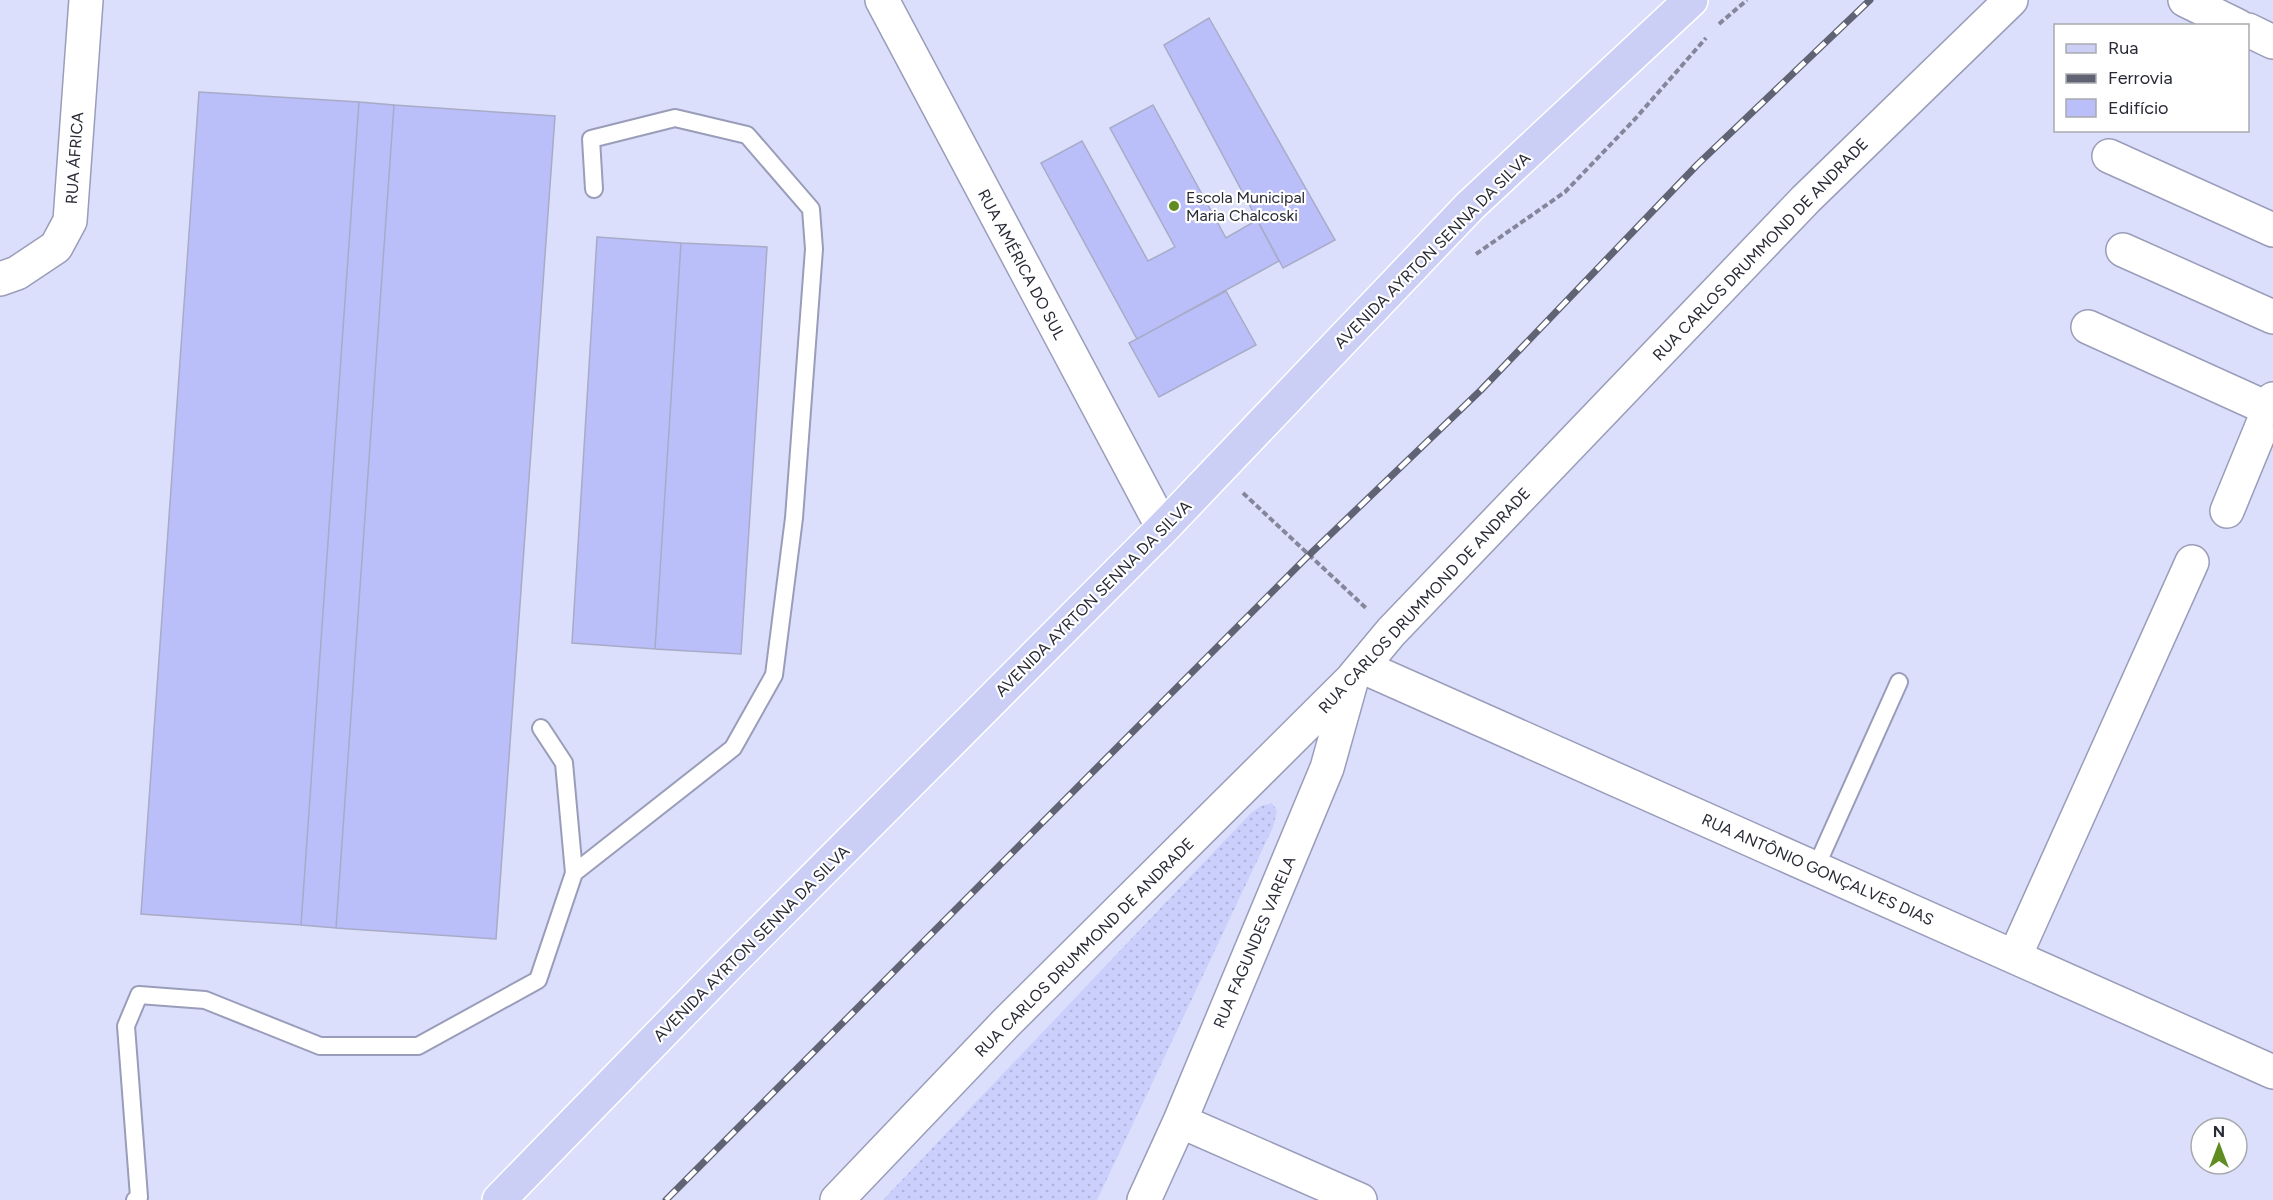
<svg xmlns="http://www.w3.org/2000/svg" width="2273" height="1200" font-family="Figtree,sans-serif">
  <style>
    .grass { fill: url(#grass-dots) }
    .building { fill: #babff9; stroke: #a8abc7; stroke-width: 1.5 }
    .lines { fill: none; stroke-linecap: round; stroke-linejoin: round }
    .lane-casing { stroke: #9a9db9; stroke-width: 20 }
    .street-casing { stroke: #9a9db9; stroke-width: 36 }
    .primary-casing { stroke: #fff; stroke-width: 36 }
    .path { stroke: #84879c; stroke-width: 4; stroke-dasharray: 6 3; stroke-linecap: butt }
    .lane { stroke: #fff; stroke-width: 16 }
    .street { stroke: #fff; stroke-width: 33 }
    .primary { stroke: #cccff5; stroke-width: 33 }
    .rail-casing { stroke: #606374; stroke-width: 7 }
    .rail { stroke: #fff; stroke-width: 4.5; stroke-dasharray: 14; stroke-linecap: butt }
    .poi-dot { fill: #5f8d22; stroke: #fff; stroke-width: 2 }
    .labels { text-anchor: middle; stroke-width: 4.5; stroke-linejoin: round; paint-order: stroke }
    .street-label { font-size: 16px; fill: #282a35; stroke: #fff }
    .poi-label { font-size: 16px; fill: #282a35; stroke: #fff; text-anchor: start }
  </style>
  <defs>
    <pattern id="grass-dots" width="8" height="8" patternUnits="userSpaceOnUse" patternTransform="scale(1.5)"><rect width="8" height="8" fill="#cacffc"/><path d="M2 2h.1M6 6h.1" fill="none" stroke="#aeb2d9" stroke-width="1.8" stroke-linecap="round"/></pattern>
  </defs>
  <rect width="100%" height="100%" fill="#dbdffc"/>
  <path class="grass" d="M 1272,803 L 1277,811 L 1273,827 L 1097,1200 L 883,1200 L 1251,813 L 1261,806 Z"/>
  <path class="building" d="M 1209,18 L 1335,240 L 1283,268 L 1164,45 Z
    M 199,92 L 359,102 L 301,925 L 141,914 Z
    M 359,102 L 394,105 L 336,928 L 301,925 Z
    M 394,105 L 555,116 L 496,939 L 336,928 Z
    M 1153,105 L 1226,238 L 1257,220 L 1279,261 L 1137,339 L 1041,163 L 1082,141 L 1148,261 L 1175,247 L 1110,128 Z
    M 597,237 L 681,243 L 655,649 L 572,643 Z
    M 681,243 L 767,247 L 741,654 L 655,649 Z
    M 1226,291 L 1256,345 L 1159,397 L 1129,343 Z"/>
  <g class="lines">
    <defs>
      <path id="lane" d="M 1816,867 L 1899,682
        M 574,873 L 733,748 L 774,675 L 794,518 L 814,249 L 811,209 L 747,135 L 675,118 L 591,139 L 594,189
        M 135,1200 L 139,1197 L 126,1026 L 139,995 L 205,1000 L 320,1046 L 418,1046 L 538,980 L 574,873 L 564,763 L 541,728"/>
      <path id="street" d="M 882,0 L 1163,528
        M 2185,0 L 2238,26
        M 2248,30 L 2273,42
        M 2109,156 L 2273,230
        M 2123,250 L 2273,317
        M 0,279 L 17,273 L 56,247 L 70,221 L 86,0
        M 2088,327 L 2269,409
        M 2227,511 L 2273,399
        M 1363,667 L 2273,1072
        M 2015,956 L 2192,562
        M 1180,1121 L 1360,1200
        M 837,1200 L 1006,1023 L 1351,680 L 1391,632 L 1806,199 L 2011,0
        M 1144,1200 L 1180,1121 L 1327,768 L 1351,682"/>
      <path id="primary" d="M 499,1200 L 730,963 L 1163,528 L 1470,206 L 1691,0"/>
    </defs>
    <use href="#lane" class="lane-casing"/>
    <use href="#street" class="street-casing"/>
    <use href="#primary" class="primary-casing"/>
    <path class="path" d="M 1719,24 L 1747,0
      M 1476,254 L 1565,192 L 1635,119 L 1706,38
      M 1243,493 L 1367,609"/>
    <use href="#lane" class="lane"/>
    <use href="#street" class="street"/>
    <use href="#primary" class="primary"/>
    <defs>
      <path id="rail" d="M 666,1200 L 1308,556 L 1481,390 L 1698,164 L 1870,0"/>
    </defs>
    <use href="#rail" class="rail-casing"/>
    <use href="#rail" class="rail"/>
  </g>
  <circle class="poi-dot" cx="1174" cy="206" r="6"/>
  <g class="labels">
    <g class="street-label">
      <text transform="translate(74 158) rotate(-86)" y="6">RUA ÁFRICA</text>
      <text transform="translate(1760 249) rotate(-46)" y="6">RUA CARLOS DRUMMOND DE ANDRADE</text>
      <text transform="translate(1432 250) rotate(-45)" y="6">AVENIDA AYRTON SENNA DA SILVA</text>
      <text transform="translate(1022 264) rotate(62)" y="6">RUA AMÉRICA DO SUL</text>
      <text transform="translate(1093 598) rotate(-45)" y="6">AVENIDA AYRTON SENNA DA SILVA</text>
      <text transform="translate(1424 600) rotate(-47)" y="6">RUA CARLOS DRUMMOND DE ANDRADE</text>
      <text transform="translate(1818 869) rotate(24)" y="6">RUA ANTÔNIO GONÇALVES DIAS</text>
      <text transform="translate(1254 942) rotate(-67)" y="6">RUA FAGUNDES VARELA</text>
      <text transform="translate(751 943) rotate(-45)" y="6">AVENIDA AYRTON SENNA DA SILVA</text>
      <text transform="translate(1084 947) rotate(-45)" y="6">RUA CARLOS DRUMMOND DE ANDRADE</text>
    </g>
    <g class="poi-label">
      <text x="1186" y="203">Escola Municipal<tspan x="1186" dy="18">Maria Chalcoski</tspan></text>
    </g>
  </g>
  <rect x="2054" y="24" width="195" height="108" fill="#ffffff" stroke="#a9aaae" stroke-width="1.5"/>
  <rect x="2066" y="44" width="30" height="9" fill="#cccff5" stroke="#a9aaae" stroke-width="1.5"/>
  <text x="2108" y="54" font-size="18" fill="#282a35">Rua</text>
  <rect x="2066" y="74" width="30" height="9" fill="#606374" stroke="#a9aaae" stroke-width="1.5"/>
  <text x="2108" y="84" font-size="18" fill="#282a35">Ferrovia</text>
  <rect x="2066" y="99" width="30" height="18" fill="#babff9" stroke="#a9aaae" stroke-width="1.5"/>
  <text x="2108" y="114" font-size="18" fill="#282a35">Edifício</text>
  <g transform="translate(2219 1146)"><circle r="28" fill="#ffffff" stroke="#a9aaae" stroke-width="1.5"/>
  <path d="M0-4.5L10 22L0 15L-10 22Z" fill="#5f8d22"/>
  <text y="-9" font-size="16" font-weight="bold" text-anchor="middle" fill="#282a35">N</text>
  </g>
</svg>
